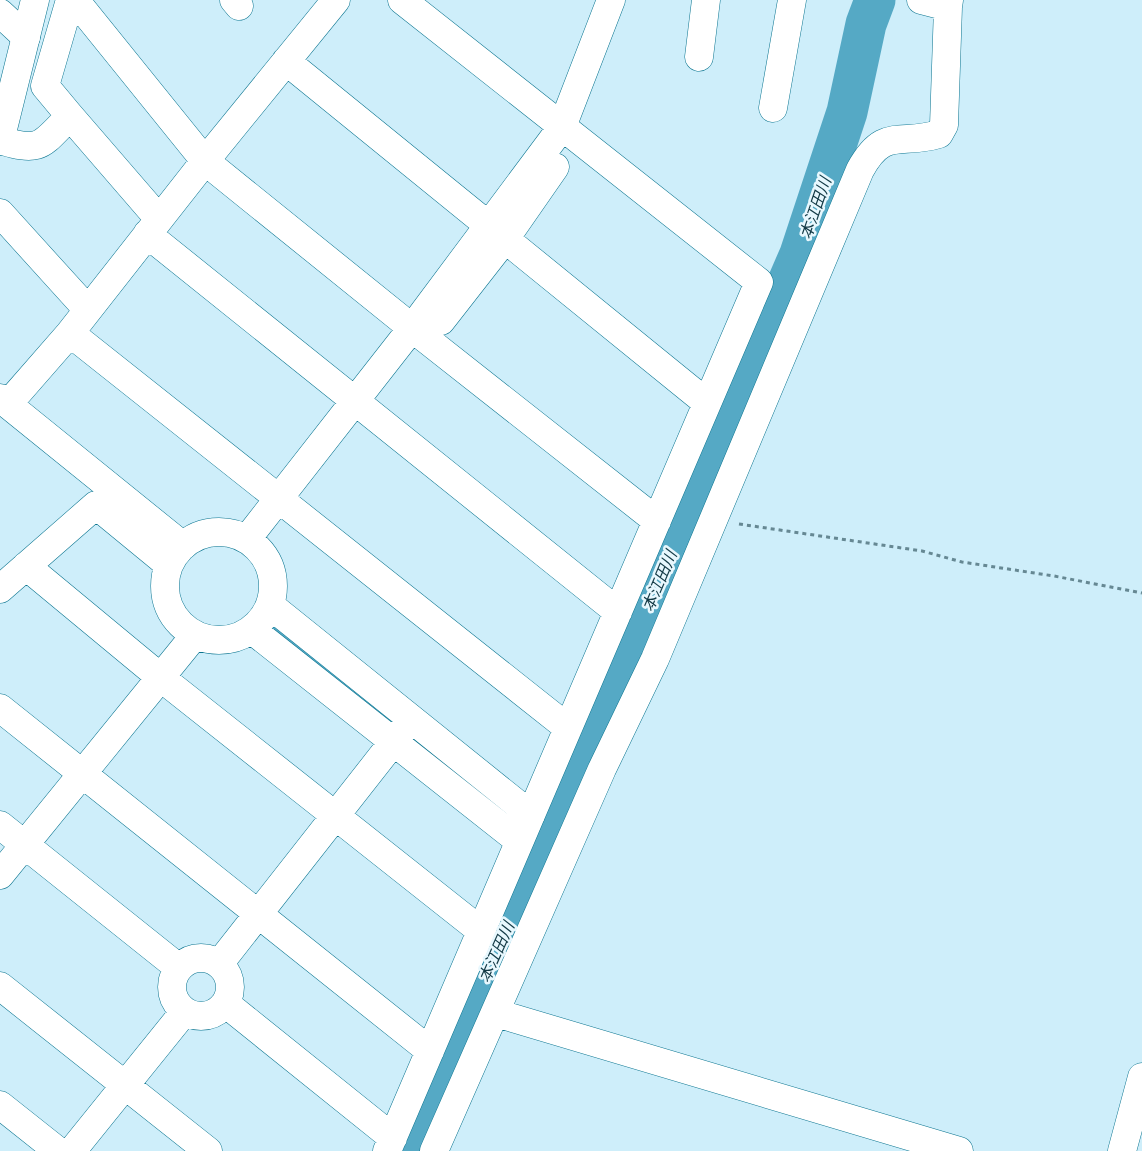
<svg xmlns="http://www.w3.org/2000/svg" width="1142" height="1151" font-family="Barlow,'Noto Sans JP',sans-serif">
  <style>
    .lines { fill: none; stroke-linecap: round; stroke-linejoin: round }
    .stream { stroke: #55a9c5; stroke-width: 7 }
    .river { stroke: #55a9c5; stroke-width: 41 }
    .minor-casing { stroke: #0b7590; stroke-width: 29 }
    .tertiary-casing { stroke: #0b7590; stroke-width: 29 }
    .secondary-casing { stroke: #0b7590; stroke-width: 29 }
    .path { stroke: #668893; stroke-width: 3; stroke-dasharray: 4 4; stroke-linecap: butt }
    .minor { stroke: #fff; stroke-width: 28 }
    .tertiary { stroke: #fff; stroke-width: 28 }
    .secondary { stroke: #fff; stroke-width: 28 }
    .labels { text-anchor: middle; stroke-width: 5; stroke-linejoin: round; paint-order: stroke }
    .water-label { font-size: 16px; font-style: italic; fill: #123945; stroke: #e8f8fe }
  </style>
  <rect width="100%" height="100%" fill="#ceeefa"/>
  <g class="lines">
    <path class="stream" d="M 272,629 L 397,727
      M 406,734 L 502,809
      M 530,831 L 545,843"/>
    <path class="river" d="M 411,1151 L 455,1043 L 557,817 L 800,254 L 847,112 L 866,24 L 875,0"/>
    <defs>
      <path id="minor" d="M 75,0 L 205,161 L 412,328 L 657,521
        M 234,0 L 239,6
        M 921,0 L 948,7 L 949,0
        M 0,13 L 26,37
        M 699,57 L 706,0
        M 286,61 L 707,403
        M 773,108 L 792,0
        M 70,116 L 159,219
        M 0,140 C 42,153 41,145 70,116 L 45,86 L 70,0
        M 0,213 L 88,310
        M 147,234 L 618,612
        M 441,321 L 505,239 L 555,167
        M 70,333 L 568,728
        M 0,398 L 183,546
        M 8,404 L 70,333 L 205,161 L 336,0
        M165 586a54 54 0 1 1 108 0a54 54 0 1 1-108 0Z
        M 247,539 L 412,328 L 562,127 L 611,0
        M 26,566 L 160,677 L 481,931
        M 0,589 L 96,505 L 169,565
        M 271,606 L 531,815
        M 252,630 L 519,841
        M 0,708 L 430,1051
        M 0,825 L 179,968
        M 0,875 L 195,635
        M172 987a29 29 0 1 1 58 0a29 29 0 1 1-58 0Z
        M 219,964 L 405,727
        M 0,986 L 208,1151
        M 225,1003 L 393,1138
        M 496,1013 L 959,1151
        M 0,1105 L 58,1151
        M 72,1151 L 185,1011
        M 387,1151 L 759,282 L 402,0
        M 434,1151 L 602,769 L 655,659 L 860,170 C 884,126 900,146 939,134 L 944,125 L 948,7"/>
      <path id="tertiary" d="M 1122,1151 L 1142,1077"/>
      <path id="secondary" d="M 0,141 L 35,0"/>
    </defs>
    <use href="#minor" class="minor-casing"/>
    <use href="#tertiary" class="tertiary-casing"/>
    <use href="#secondary" class="secondary-casing"/>
    <path class="path" d="M 739,524 L 922,551 L 962,562 L 1054,576 L 1142,593"/>
    <use href="#minor" class="minor"/>
    <use href="#tertiary" class="tertiary"/>
    <use href="#secondary" class="secondary"/>
  </g>
  <g class="labels">
    <g class="water-label">
      <text transform="translate(815 208) rotate(-71)" y="6">本江田川</text>
      <text transform="translate(659 581) rotate(-67)" y="6">本江田川</text>
      <text transform="translate(496 952) rotate(-66)" y="6">本江田川</text>
    </g>
  </g>
</svg>
